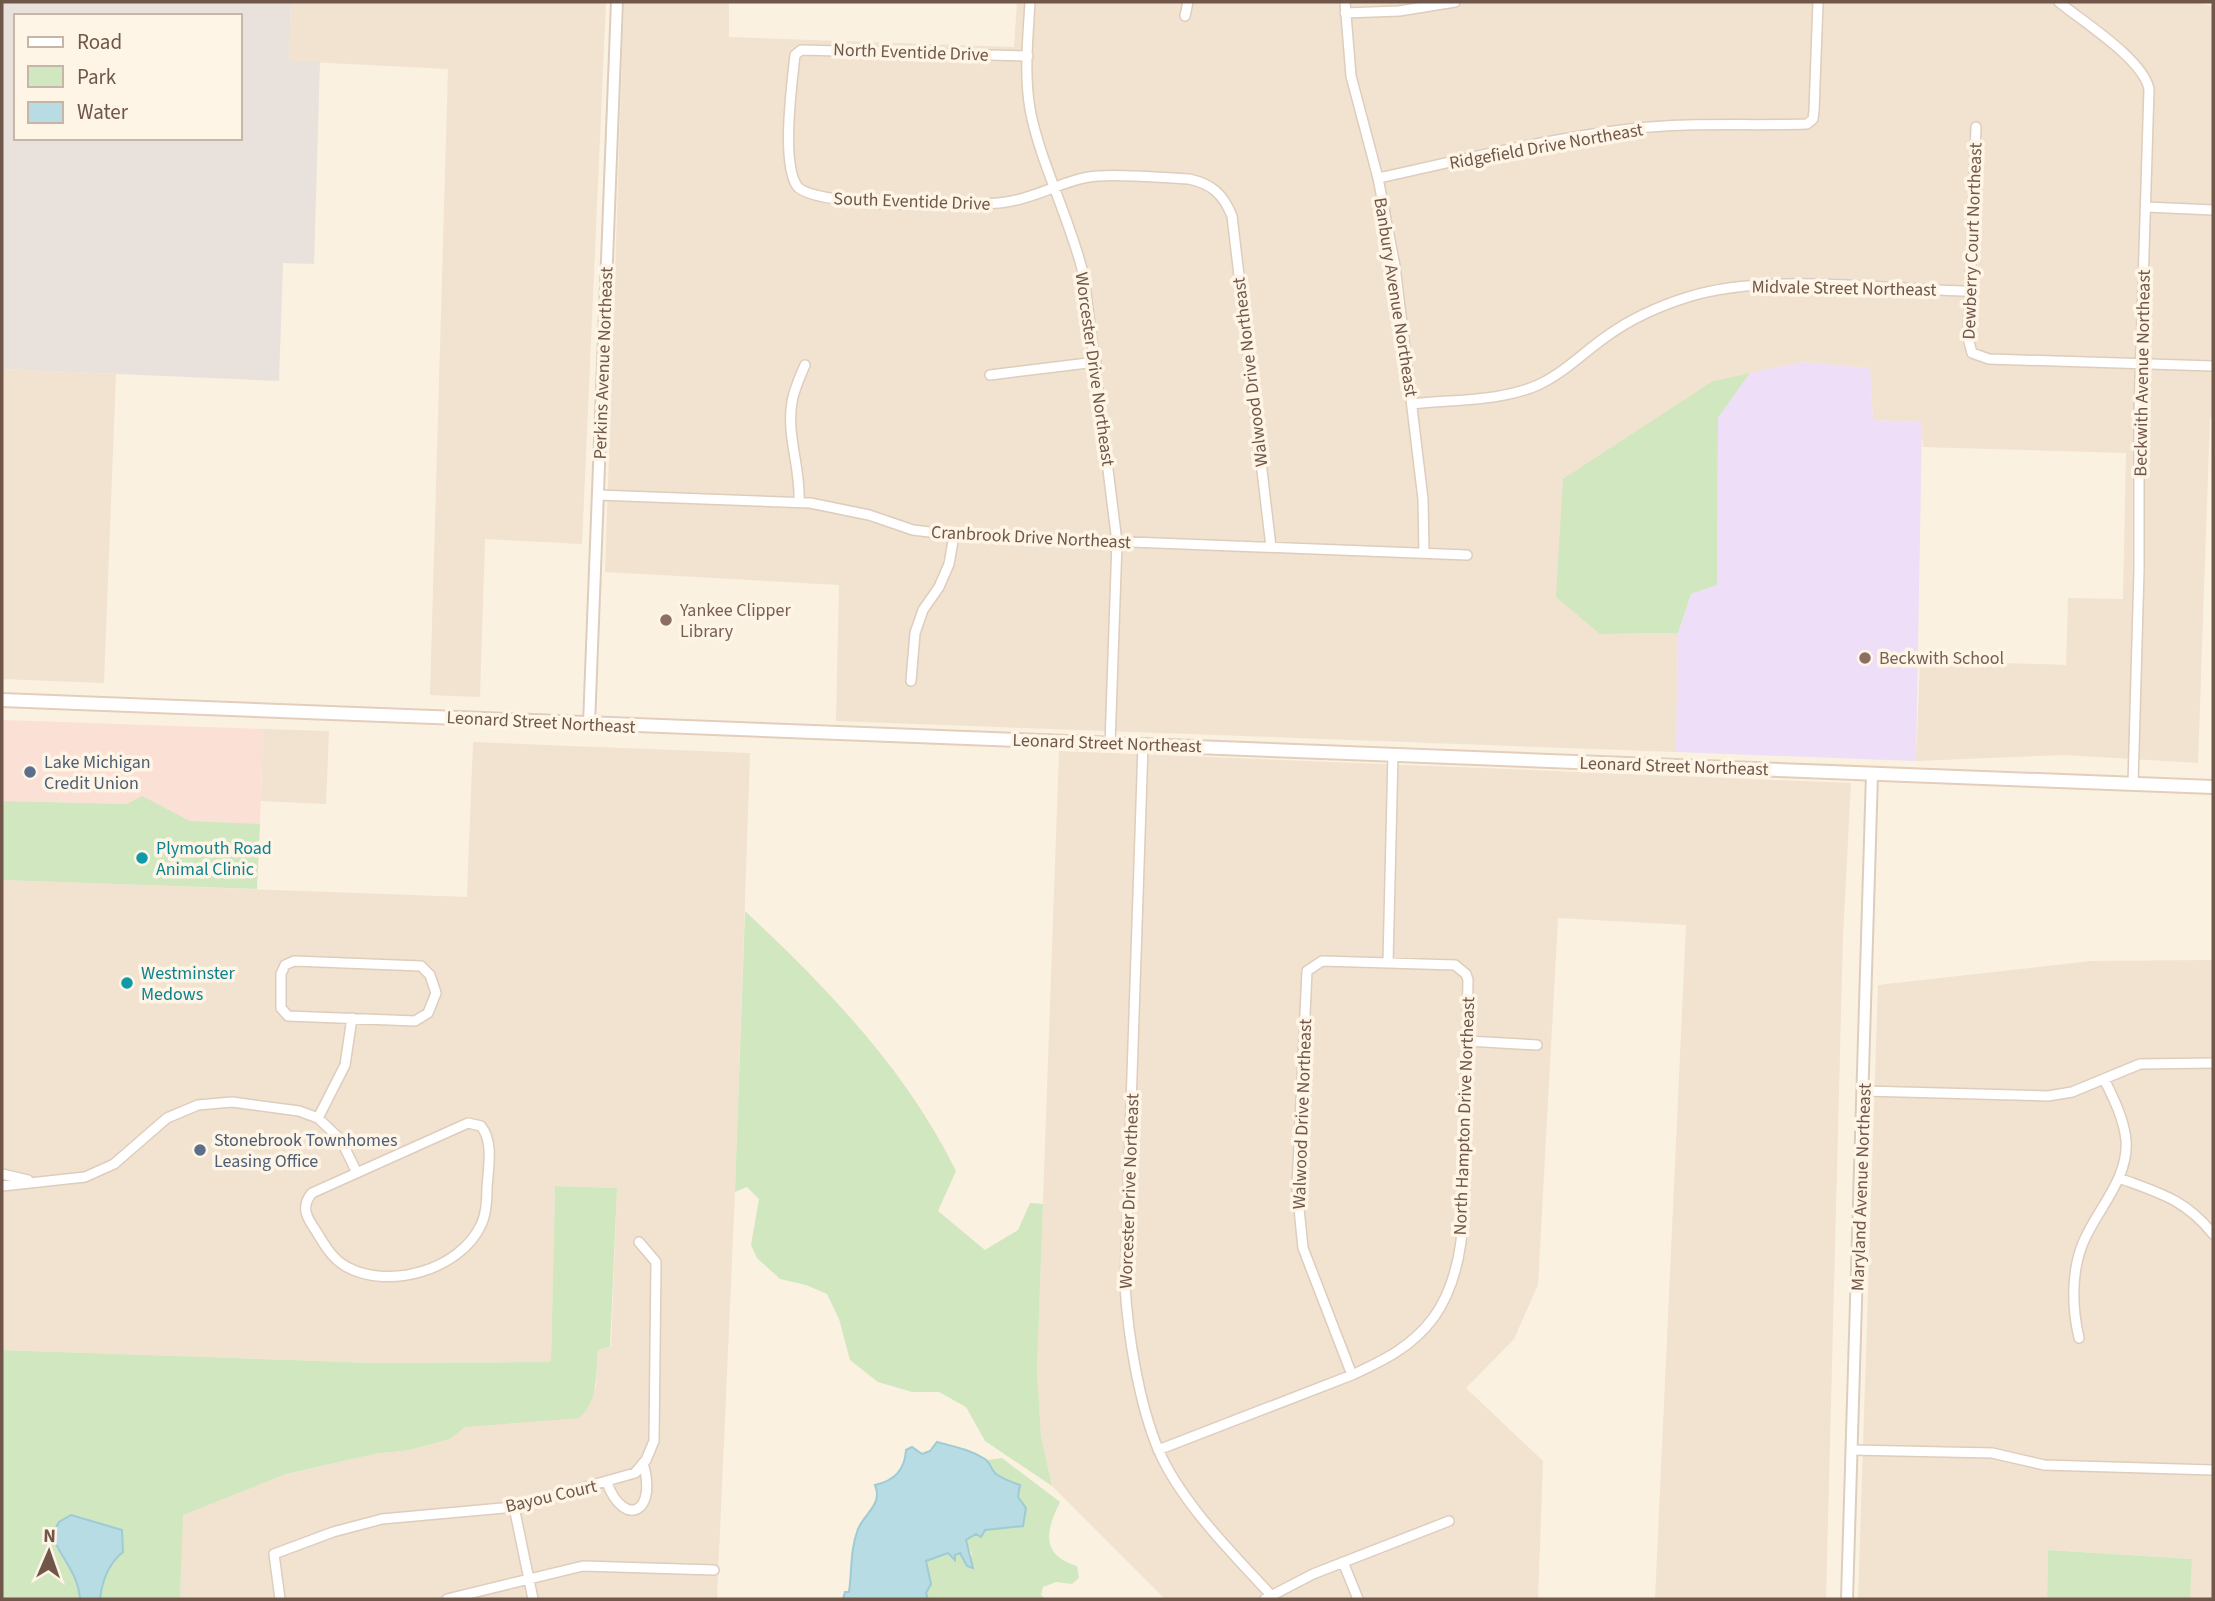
<svg xmlns="http://www.w3.org/2000/svg" width="2215" height="1601" font-family="'Source Sans 3',sans-serif">
  <style>
    .residential { fill: #f2e2d0 }
    .commercial { fill: #fbe0d5 }
    .industrial { fill: #e9e2dc; fill-rule: evenodd }
    .education { fill: #eedef7 }
    .green { fill: #d0e7c0 }
    .water { fill: #b7dce3; stroke: #9ecbd4; stroke-width: 2 }
    .lines { fill: none; stroke-linecap: round; stroke-linejoin: round }
    .minor-casing { stroke: #decdbd; stroke-width: 12 }
    .tertiary-casing { stroke: #decdbd; stroke-width: 14 }
    .secondary-casing { stroke: #e3cebc; stroke-width: 16 }
    .minor { stroke: #fff; stroke-width: 9 }
    .tertiary { stroke: #fff; stroke-width: 10 }
    .secondary { stroke: #fff; stroke-width: 12 }
    .education-dot { fill: #8d6e63; stroke: #fef5e6; stroke-width: 2.5 }
    .service-dot { fill: #5c6f8a; stroke: #fef5e6; stroke-width: 2.5 }
    .culture-dot { fill: #0f9aa8; stroke: #fef5e6; stroke-width: 2.5 }
    .labels { text-anchor: middle; stroke-width: 7; stroke-linejoin: round; paint-order: stroke }
    .street-label { font-size: 18px; fill: #705749; stroke: #fef5e6 }
    .education-label { font-size: 18px; fill: #785e54; stroke: #fef5e6; text-anchor: start }
    .service-label { font-size: 18px; fill: #4e5e75; stroke: #fef5e6; text-anchor: start }
    .culture-label { font-size: 18px; fill: #0d838f; stroke: #fef5e6; text-anchor: start }
  </style>
  <rect width="100%" height="100%" fill="#fbf1e1"/>
  <path class="residential" d="M 291,2 L 606,2 L 582,544 L 485,539 L 480,697 L 430,695 L 448,69 L 289,61 Z
    M 624,2 L 729,2 L 729,37 L 1014,47 L 1017,2 L 2191,2 L 2213,6 L 2213,418 L 2210,417 L 2198,763 L 2065,755 L 1916,761 L 1920,660 L 2066,665 L 2068,598 L 2123,599 L 2126,453 L 1923,447 L 1921,422 L 1873,420 L 1870,368 L 1803,362 L 1713,381 L 1601,634 L 1678,633 L 1676,752 L 836,721 L 839,585 L 605,572 Z
    M 2,369 L 116,374 L 104,683 L 2,679 Z
    M 263,729 L 329,731 L 326,804 L 261,801 Z
    M 473,742 L 750,753 L 735,1192 L 717,1599 L 180,1599 L 182,1515 L 286,1474 L 374,1454 L 411,1450 L 450,1439 L 465,1427 L 501,1423 L 596,1387 L 598,1350 L 611,1347 L 617,1188 L 555,1186 L 551,1362 L 375,1363 L 2,1350 L 2,880 L 467,897 Z
    M 1059,751 L 1851,783 L 1843,935 L 1826,1599 L 1655,1599 L 1686,925 L 1558,918 L 1538,1285 L 1514,1339 L 1466,1388 L 1543,1461 L 1538,1599 L 1165,1599 L 1052,1486 L 1041,1436 L 1037,1370 Z
    M 2213,960 L 2213,1599 L 2190,1599 L 2192,1559 L 2048,1550 L 2047,1599 L 1858,1599 L 1878,985 L 2091,961 Z"/>
  <path class="commercial" d="M 2,720 L 263,729 L 260,824 L 190,821 L 136,801 L 127,804 L 2,801 Z"/>
  <path class="industrial" d="M 2,2 L 291,2 L 289,61 L 320,62 L 314,264 L 283,263 L 279,381 L 2,369 ZM 16,16 L 240,16 L 240,138 L 16,138 Z"/>
  <path class="education" d="M 1803,362 L 1870,368 L 1873,420 L 1922,422 L 1916,761 L 1676,752 L 1678,633 L 1691,594 L 1717,585 L 1718,418 L 1750,373 Z"/>
  <path class="green" d="M 1750,373 L 1718,418 L 1717,585 L 1691,594 L 1678,633 L 1600,634 L 1556,597 L 1563,479 L 1713,381 Z
    M 142,796 L 190,821 L 260,824 L 257,889 L 2,880 L 2,801 L 127,804 Z
    M 745,911 C 827,988 906,1069 956,1171 L 938,1211 L 985,1250 L 1018,1230 L 1030,1203 L 1043,1204 L 1037,1370 L 1041,1436 L 1052,1486 L 985,1441 L 966,1407 L 939,1392 L 912,1392 L 878,1382 L 850,1360 L 839,1319 L 827,1294 L 806,1285 L 780,1279 L 757,1258 L 751,1245 L 759,1199 L 747,1187 L 735,1192 Z
    M 555,1186 L 617,1188 L 610,1347 L 598,1350 C 596,1374 598,1402 579,1418 L 465,1427 L 450,1439 L 410,1450 L 374,1454 L 286,1474 L 183,1515 L 180,1599 L 2,1599 L 2,1350 L 375,1363 L 551,1362 Z
    M 1002,1458 L 1060,1502 C 1046,1530 1040,1555 1077,1566 L 1079,1578 L 1072,1584 L 1056,1582 L 1043,1587 L 1041,1595 L 1046,1599 L 928,1599 L 926,1593 L 930,1583 L 926,1561 L 949,1553 L 955,1559 L 955,1555 L 960,1552 L 967,1566 L 972,1554 L 965,1540 L 1020,1504 L 1017,1488 L 994,1471 L 987,1460 Z
    M 2048,1550 L 2192,1559 L 2190,1599 L 2047,1599 Z"/>
  <path class="water" d="M 937,1442 C 955,1447 969,1449 985,1459 C 990,1462 991,1469 995,1473 C 1002,1479 1011,1482 1020,1485 L 1018,1497 L 1026,1508 L 1023,1526 L 985,1530 L 981,1537 L 976,1534 L 966,1540 L 973,1568 L 967,1566 L 960,1553 L 955,1555 L 955,1560 L 948,1553 L 926,1561 L 931,1584 L 926,1593 L 928,1599 L 843,1599 L 845,1592 L 849,1592 C 852,1571 850,1550 858,1529 C 865,1513 883,1504 875,1485 C 894,1481 905,1469 906,1450 L 912,1447 L 922,1454 L 930,1451 Z
    M 71,1515 L 122,1530 L 123,1552 C 108,1564 102,1581 100,1599 L 80,1599 C 78,1572 61,1559 52,1535 L 59,1522 Z"/>
  <g class="lines">
    <defs>
      <path id="minor" d="M 1030,2 C 1028,37 1024,74 1030,109 C 1040,163 1071,220 1084,277 L 1117,542 L 1110,744
        M 1345,2 L 1351,76 L 1378,178 L 1395,266 L 1423,499 L 1424,553
        M 2059,2 C 2083,22 2143,59 2149,89 L 2139,415 L 2139,570 L 2133,784
        M 1345,13 L 1399,11 L 1455,2
        M 1185,16 L 1188,2
        M 1028,56 L 801,50 L 795,55 C 792,84 781,162 797,186 C 813,208 976,207 1006,202 C 1038,198 1066,178 1098,176 C 1128,174 1159,178 1189,179 C 1212,184 1223,194 1232,216 L 1271,547
        M 1976,127 L 1968,338 L 1972,353 L 1989,359 L 2213,366
        M 1378,178 C 1461,160 1545,139 1630,129 C 1689,122 1748,126 1807,124 L 1813,119 L 1814,111 L 1818,2
        M 2146,207 L 2213,210
        M 990,375 L 1096,362
        M 1412,404 C 1454,399 1499,402 1538,385 C 1564,373 1584,352 1607,336 C 1632,318 1659,306 1688,297 C 1767,272 1885,290 1969,291
        M 598,495 L 810,503 L 869,515 L 913,530 L 954,535 L 1467,555
        M 799,502 C 801,469 786,435 792,402 C 794,389 800,377 805,365
        M 911,681 L 915,633 L 923,610 L 939,587 L 949,564 L 954,535
        M 1143,745 L 1125,1286 C 1128,1336 1139,1403 1158,1449 C 1180,1501 1232,1553 1270,1594
        M 294,961 L 421,966 L 430,975 L 436,993 L 428,1013 L 415,1021 L 288,1016 L 281,1008 L 281,974 L 285,965 Z
        M 1388,962 L 1393,754
        M 1467,1041 L 1537,1045
        M 1864,1091 L 2048,1096 L 2072,1092 L 2140,1064 L 2213,1063
        M 318,1118 L 345,1065 L 352,1018
        M 468,1123 L 481,1126 C 494,1142 488,1169 487,1188 C 487,1200 486,1215 481,1225 C 460,1270 389,1290 347,1267 C 332,1259 324,1244 316,1231 C 307,1218 300,1207 312,1193 Z
        M 2,1174 L 28,1180
        M 2119,1178 C 2159,1193 2185,1199 2213,1234
        M 2,1186 L 85,1177 L 114,1164 L 167,1118 L 198,1105 L 232,1102 L 299,1111 L 318,1118 L 341,1140 L 357,1173
        M 2079,1338 C 2072,1308 2071,1272 2083,1243 C 2097,1209 2129,1179 2126,1140 C 2124,1119 2113,1097 2104,1079
        M 1158,1450 L 1352,1375 C 1384,1360 1412,1347 1434,1317 C 1471,1265 1463,1190 1465,1130 C 1466,1080 1467,1030 1468,980 L 1466,974 L 1455,965 L 1322,961 L 1307,971 L 1297,1189 L 1303,1248 L 1352,1375
        M 1852,1450 L 1992,1453 L 2044,1465 L 2213,1470
        M 607,1483 C 624,1528 658,1514 643,1463
        M 514,1507 L 533,1599
        M 1343,1562 L 1358,1599
        M 280,1599 L 274,1554 L 333,1532 L 382,1519 L 514,1507 L 635,1473 L 646,1460 L 654,1441 L 656,1262 L 639,1242
        M 447,1599 L 583,1566 L 714,1570
        M 1265,1599 L 1313,1574 L 1449,1521"/>
      <path id="tertiary" d="M 589,724 L 617,2
        M 1847,1599 L 1872,774"/>
      <path id="secondary" d="M 2,700 L 2213,787"/>
    </defs>
    <use href="#minor" class="minor-casing"/>
    <use href="#tertiary" class="tertiary-casing"/>
    <use href="#secondary" class="secondary-casing"/>
    <use href="#minor" class="minor"/>
    <use href="#tertiary" class="tertiary"/>
    <use href="#secondary" class="secondary"/>
  </g>
  <g class="education-dot">
    <circle cx="666" cy="620" r="7"/>
    <circle cx="1865" cy="658" r="7"/>
  </g>
  <g class="service-dot">
    <circle cx="30" cy="772" r="7"/>
    <circle cx="200" cy="1150" r="7"/>
  </g>
  <g class="culture-dot">
    <circle cx="142" cy="858" r="7"/>
    <circle cx="127" cy="983" r="7"/>
  </g>
  <g class="labels">
    <g class="street-label">
      <text transform="translate(911 52) rotate(2)" y="6">North Eventide Drive</text>
      <text transform="translate(1546 146) rotate(-10)" y="6">Ridgefield Drive Northeast</text>
      <text transform="translate(912 201) rotate(2)" y="6">South Eventide Drive</text>
      <text transform="translate(1972 241) rotate(-88)" y="6">Dewberry Court Northeast</text>
      <text transform="translate(1844 288) rotate(1)" y="6">Midvale Street Northeast</text>
      <text transform="translate(1396 297) rotate(81)" y="6">Banbury Avenue Northeast</text>
      <text transform="translate(603 363) rotate(-88)" y="6">Perkins Avenue Northeast</text>
      <text transform="translate(1095 369) rotate(82)" y="6">Worcester Drive Northeast</text>
      <text transform="translate(1250 372) rotate(-97)" y="6">Walwood Drive Northeast</text>
      <text transform="translate(2142 373) rotate(-89)" y="6">Beckwith Avenue Northeast</text>
      <text transform="translate(1031 537) rotate(3)" y="6">Cranbrook Drive Northeast</text>
      <text transform="translate(541 722) rotate(3)" y="6">Leonard Street Northeast</text>
      <text transform="translate(1107 743) rotate(2)" y="6">Leonard Street Northeast</text>
      <text transform="translate(1674 766) rotate(2)" y="6">Leonard Street Northeast</text>
      <text transform="translate(1302 1114) rotate(-88)" y="6">Walwood Drive Northeast</text>
      <text transform="translate(1464 1116) rotate(-88)" y="6">North Hampton Drive Northeast</text>
      <text transform="translate(1861 1187) rotate(-88)" y="6">Maryland Avenue Northeast</text>
      <text transform="translate(1129 1191) rotate(-88)" y="6">Worcester Drive Northeast</text>
      <text transform="translate(551 1496) rotate(-13)" y="6">Bayou Court</text>
    </g>
    <g class="education-label">
      <text x="680" y="616">Yankee Clipper<tspan x="680" dy="21">Library</tspan></text>
      <text x="1879" y="664">Beckwith School</text>
    </g>
    <g class="service-label">
      <text x="44" y="768">Lake Michigan<tspan x="44" dy="21">Credit Union</tspan></text>
      <text x="214" y="1146">Stonebrook Townhomes<tspan x="214" dy="21">Leasing Office</tspan></text>
    </g>
    <g class="culture-label">
      <text x="156" y="854">Plymouth Road<tspan x="156" dy="21">Animal Clinic</tspan></text>
      <text x="141" y="979">Westminster<tspan x="141" dy="21">Medows</tspan></text>
    </g>
  </g>
  <rect width="2215" height="1601" fill="none" stroke="#705749" stroke-width="7"/>
  <rect x="14" y="14" width="228" height="126" fill="#fef5e6" stroke="#c5b6a7" stroke-width="2"/>
  <rect x="28" y="37" width="35" height="10" fill="#ffffff" stroke="#c5b6a7" stroke-width="2"/>
  <text x="77" y="49" font-size="21" fill="#705749">Road</text>
  <rect x="28" y="66" width="35" height="21" fill="#d0e7c0" stroke="#c5b6a7" stroke-width="2"/>
  <text x="77" y="84" font-size="21" fill="#705749">Park</text>
  <rect x="28" y="102" width="35" height="21" fill="#b7dce3" stroke="#c5b6a7" stroke-width="2"/>
  <text x="77" y="119" font-size="21" fill="#705749">Water</text>
  <g transform="translate(49 1552) rotate(2)" stroke="#fef5e6" stroke-width="5" paint-order="stroke">
  <path d="M0-5L12 26L0 18L-12 26Z" fill="#705749"/>
  <text y="-10" font-size="19" font-weight="bold" text-anchor="middle" fill="#705749">N</text>
  </g>
</svg>
